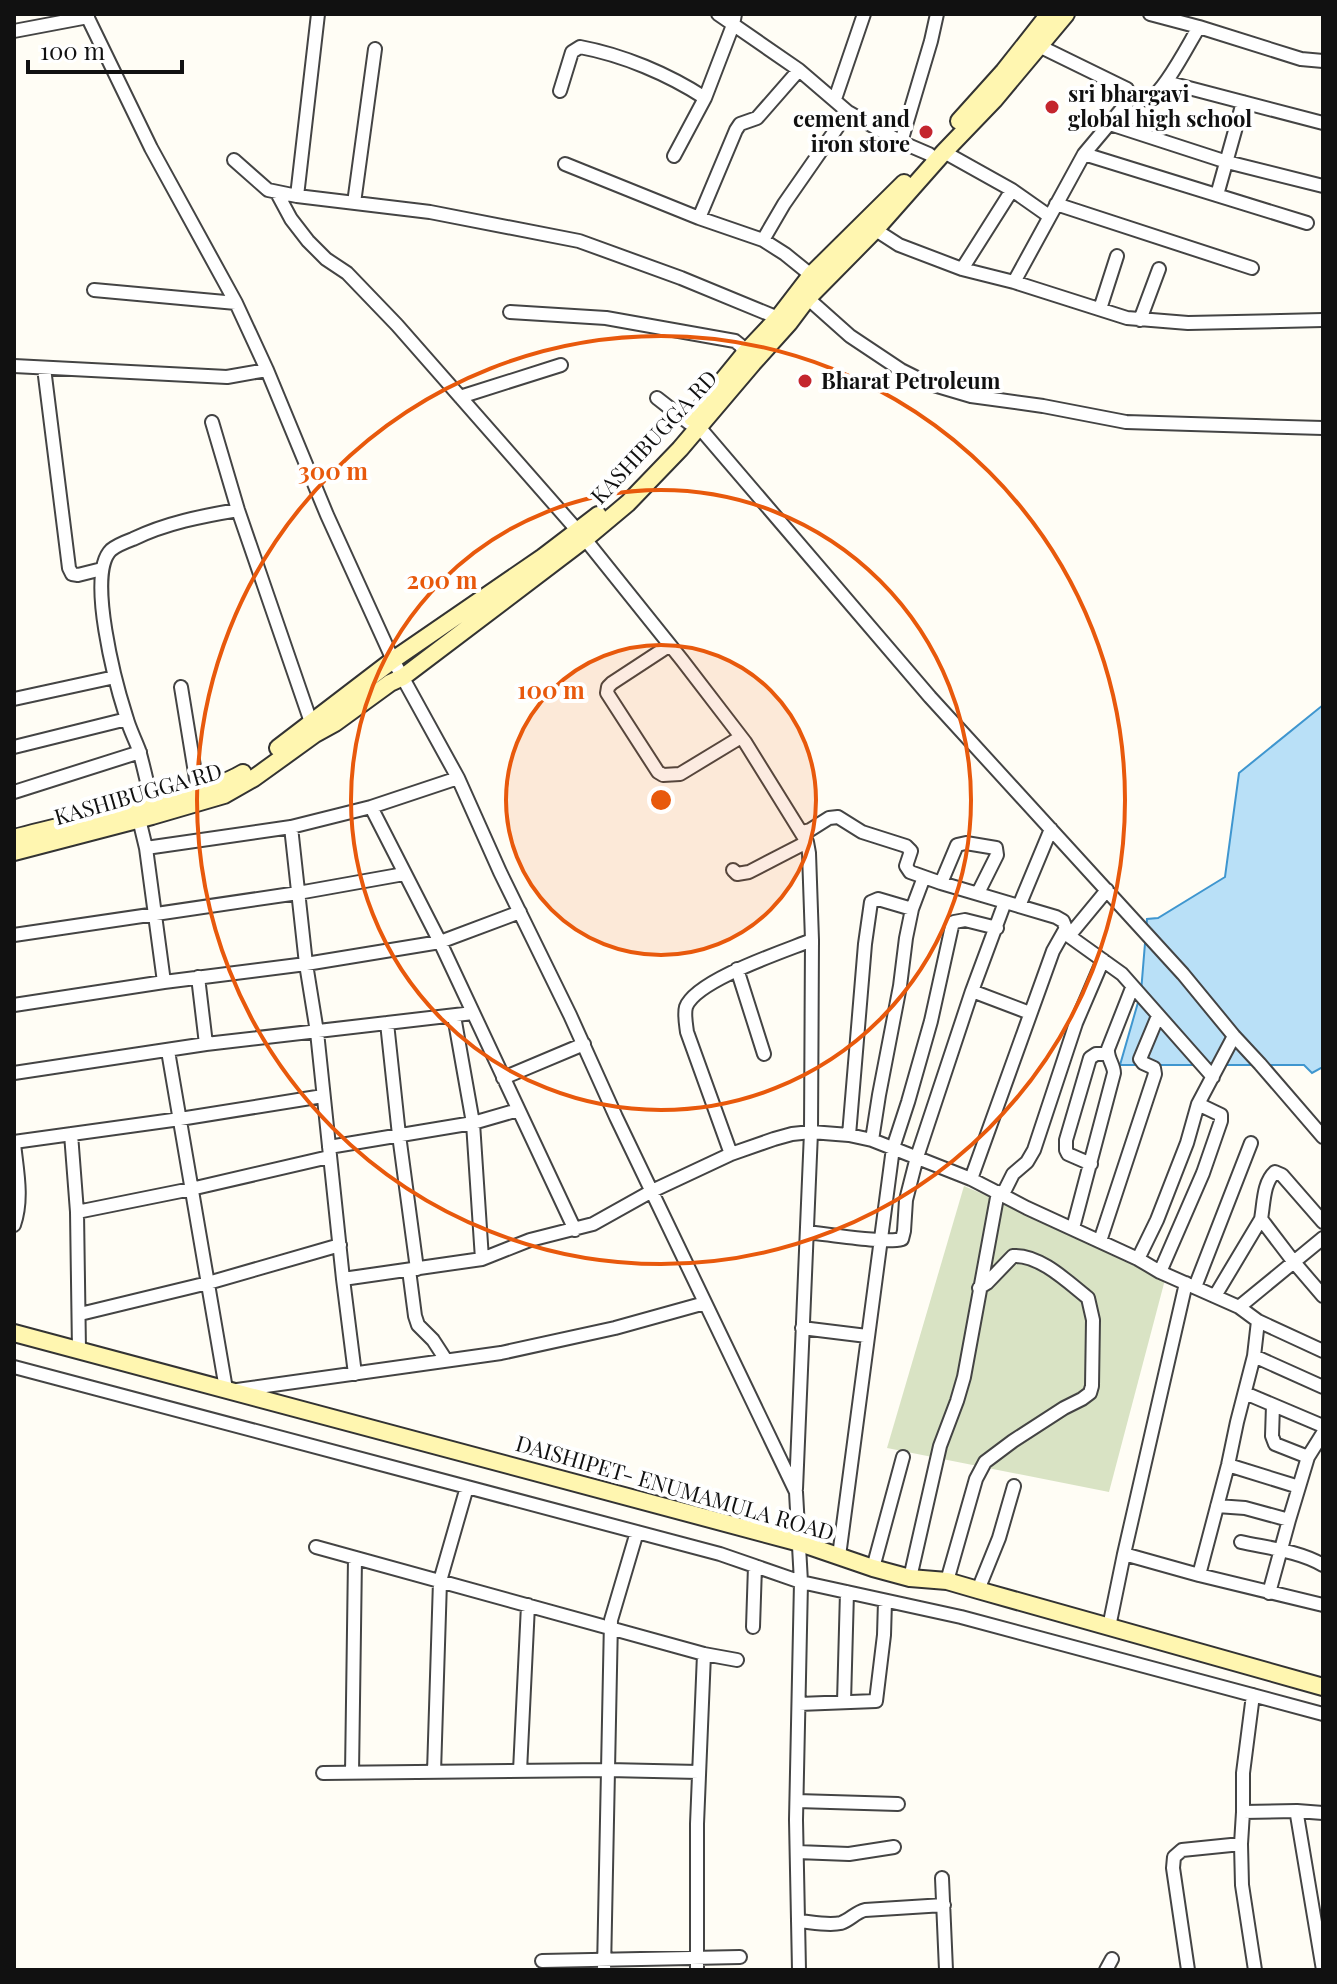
<svg xmlns="http://www.w3.org/2000/svg" width="1337" height="1984" font-family="'Playfair Display',serif">
  <style>
    .cemetery { fill: #d9e3c4 }
    .water { fill: #b9e0f7; stroke: #3f96cf; stroke-width: 2 }
    .lines { fill: none; stroke-linecap: round; stroke-linejoin: round }
    .street-casing { stroke: #444; stroke-width: 16 }
    .secondary-casing { stroke: #333; stroke-width: 20 }
    .street { stroke: #fff; stroke-width: 12 }
    .secondary { stroke: #fff6b0; stroke-width: 16 }
    .ring { fill: none; stroke: #e8590c; stroke-width: 4 }
    .poi-dot { fill: #c4262e; stroke: #fff; stroke-width: 3 }
    .labels { text-anchor: middle; stroke-width: 8; stroke-linejoin: round; paint-order: stroke }
    .poi-label { font-size: 22px; font-weight: bold; fill: #111; stroke: #fff; text-anchor: start }
    .street-label { font-size: 22px; fill: #111; stroke: #fff }
    .centre { fill: #e8590c; stroke: #fff; stroke-width: 4 }
    .ring-label { font-size: 24px; text-anchor: middle; font-weight: bold; fill: #e8590c; stroke: #fff; stroke-width: 8; stroke-linejoin: round; paint-order: stroke }
  </style>
  <rect width="100%" height="100%" fill="#fffdf5"/>
  <path class="cemetery" d="M 964,1186 L 1167,1272 L 1109,1492 L 887,1448 Z"/>
  <path class="water" d="M 1323,705 L 1323,1067 L 1312,1073 L 1304,1065 L 1120,1065 L 1141,992 L 1147,919 L 1158,918 L 1225,877 L 1239,773 Z"/>
  <g class="lines">
    <defs>
      <path id="street" d="M 86,14 L 151,148 L 236,303 L 267,370 L 327,515 L 393,660 L 458,778 L 500,872 L 570,1015 L 616,1117 L 796,1492 L 801,1582 L 796,1820 L 799,1970
        M 718,14 L 799,70 L 848,112 L 901,142 L 929,154 L 936,160
        M 1150,14 L 1199,27 L 1301,59 L 1323,61
        M 14,31 L 88,17
        M 1035,44 L 1127,89 L 1131,98
        M 1166,82 L 1323,123
        M 560,91 L 572,52 L 580,47 C 623,55 668,74 705,98
        M 835,99 L 864,14
        M 1110,124 L 1227,162 L 1323,186
        M 901,142 L 931,41 L 937,14
        M 944,152 L 1012,190 L 1049,216
        M 1084,154 L 1307,223
        M 674,156 L 705,98 L 733,25 L 735,14
        M 234,160 L 268,190 L 297,196 L 430,212 L 579,241 L 681,278 L 783,320
        M 565,164 L 699,218 L 763,240 L 785,254 L 811,275
        M 277,193 L 291,219 L 308,241 L 326,259 L 347,273 L 397,325 L 577,530
        M 1217,195 L 1243,102
        M 297,196 L 318,14
        M 354,203 L 375,49
        M 1056,204 L 1252,268
        M 699,218 L 736,130 L 740,124 L 757,118 L 799,70
        M 868,225 L 899,245 L 962,269 L 1014,282 L 1127,318 L 1188,323 L 1323,320
        M 763,240 L 784,204 L 848,112
        M 962,269 L 1012,190
        M 1014,282 L 1084,154 L 1131,98 C 1137,99 1145,101 1150,98 C 1165,91 1189,43 1199,27
        M 94,290 L 236,303
        M 804,295 L 850,336 L 901,370 L 927,383 L 971,396 L 1043,406 L 1126,422 L 1323,428
        M 1100,309 L 1117,256
        M 510,312 L 606,318 L 735,341 L 740,345 L 748,357
        M 1140,320 L 1159,269
        M 14,366 L 227,377 L 267,370
        M 44,368 L 69,568 L 72,574 L 78,575 L 102,569
        M 460,397 L 561,365
        M 657,398 L 689,423
        M 212,422 L 238,510 L 313,728
        M 699,427 L 930,697 L 1183,974 L 1234,1036 L 1260,1064 L 1323,1137
        M 585,539 L 682,660 L 745,742 L 807,842 L 809,853 L 812,940 L 811,1132 L 796,1489
        M 670,645 L 612,683 L 608,687 L 607,693 L 658,772 L 663,775 L 680,774 L 741,737
        M 181,687 L 198,791
        M 14,699 L 115,677
        M 14,747 L 127,719
        M 14,792 L 140,752
        M 152,804 C 148,786 144,768 139,750 C 135,739 129,728 126,716 C 116,685 86,574 111,550 C 117,545 125,542 133,539 C 166,523 202,516 238,510
        M 371,807 L 440,942 L 575,1230
        M 139,819 L 146,848 L 164,982
        M 291,827 L 306,964 L 317,1032 L 343,1279 L 355,1374
        M 801,832 L 810,830 L 829,818 L 838,817 L 862,832 L 906,846 L 911,851 L 906,866 L 910,872 L 941,883 L 1056,917 L 1063,921 L 1069,936 L 1122,974 L 1213,1077
        M 146,848 L 291,827 L 371,807 L 458,778
        M 733,870 L 737,874 L 749,872 L 807,842
        M 941,883 L 957,845 L 966,843 L 996,848 L 997,855 L 978,893
        M 1019,906 L 1051,829
        M 14,935 L 298,893 L 404,874
        M 1069,936 L 1107,890
        M 737,969 L 764,1054
        M 198,977 L 206,1044
        M 972,991 L 1030,1013
        M 14,1005 L 164,982 L 306,964 L 440,942 L 520,912
        M 387,1023 L 399,1135 L 417,1269
        M 168,1051 L 226,1389
        M 14,1073 L 206,1044 L 473,1013
        M 503,1078 L 584,1044
        M 71,1134 L 77,1212 L 79,1350
        M 849,1135 L 865,944 L 871,902 L 878,899 L 912,909
        M 872,1140 L 879,1095 L 900,986 L 906,938 L 912,909 L 924,877
        M 14,1142 L 180,1119 L 323,1096
        M 14,1144 C 17,1171 23,1199 14,1225
        M 329,1147 L 473,1123 L 518,1110
        M 731,1154 L 687,1032 C 686,1024 684,1014 686,1007 C 696,980 785,951 812,940
        M 1091,1164 L 1068,1154 L 1066,1150 L 1066,1140 L 1090,1058 L 1096,1054 L 1108,1054
        M 971,1179 L 1053,951 L 1066,928
        M 1003,1194 L 1013,1174 L 1027,1162 L 1034,1150 L 1076,1023 L 1103,960
        M 77,1212 L 191,1189 L 329,1157
        M 1323,1222 L 1282,1175 L 1275,1172 C 1263,1183 1264,1203 1261,1219 L 1293,1261 L 1323,1296
        M 1073,1228 L 1114,1073 C 1114,1065 1107,1058 1108,1049 L 1132,988
        M 807,1232 C 828,1234 885,1244 902,1239 L 904,1231 L 906,1200 L 917,1157 L 972,991 L 1005,902
        M 1100,1241 L 1155,1074 L 1154,1068 L 1143,1063 L 1140,1059 L 1158,1016
        M 482,1259 L 530,1240 L 593,1224 L 652,1191 L 731,1154 L 774,1139 L 792,1134 L 811,1132 L 849,1135 L 872,1140 L 971,1179 L 1027,1208 L 1138,1259 L 1160,1272 L 1239,1307 L 1258,1321 L 1323,1351
        M 1138,1259 L 1157,1220 L 1187,1143 L 1198,1104 L 1234,1036
        M 409,1270 L 415,1316 L 418,1325 L 433,1340 L 446,1360
        M 1160,1272 L 1203,1173 L 1221,1121 L 1221,1115 L 1198,1104
        M 343,1279 L 482,1259 L 473,1123 L 454,1016
        M 1195,1287 L 1251,1143
        M 1215,1296 L 1261,1219
        M 1239,1307 L 1323,1238
        M 80,1314 L 208,1283 L 340,1245
        M 802,1328 L 867,1336
        M 1254,1356 L 1323,1387
        M 14,1367 L 720,1554 L 801,1582 L 961,1617 L 1323,1714
        M 237,1390 L 501,1353 L 615,1328 L 705,1303
        M 1245,1393 L 1323,1426
        M 1273,1405 L 1272,1436 L 1275,1444 L 1308,1457
        M 1228,1465 L 1299,1487
        M 1217,1506 L 1245,1508 L 1289,1520
        M 1241,1542 C 1268,1548 1299,1551 1323,1565
        M 316,1547 L 704,1654 L 737,1660
        M 1124,1554 L 1199,1575 L 1323,1605
        M 839,1556 L 893,1148 L 908,1102 L 931,1021 L 952,926 L 954,922 L 965,920 L 997,928
        M 873,1568 L 903,1457
        M 1199,1575 L 1228,1465 L 1237,1422 L 1254,1356 L 1258,1321
        M 910,1578 L 940,1446 L 957,1401 L 964,1377 L 998,1192
        M 947,1581 L 976,1479 L 985,1462 L 1013,1441 L 1064,1408 L 1082,1399 L 1090,1393 L 1092,1386 L 1093,1320 L 1088,1298 C 1068,1282 1039,1254 1013,1256 L 987,1283 L 979,1288
        M 978,1590 L 999,1538 L 1014,1486
        M 1269,1593 L 1289,1520 L 1308,1457 L 1323,1433
        M 753,1627 L 755,1566
        M 1109,1627 L 1124,1554 L 1186,1283
        M 1253,1695 L 1243,1773 L 1243,1812 L 1241,1844 L 1242,1885 L 1255,1970
        M 844,1702 L 847,1592
        M 799,1704 L 876,1701 L 884,1635 L 885,1601
        M 520,1771 L 528,1605
        M 434,1772 L 440,1581 L 467,1487
        M 323,1773 L 608,1770 L 699,1772
        M 352,1773 L 355,1558
        M 797,1801 L 898,1804
        M 1243,1812 L 1297,1811
        M 797,1852 L 849,1854 L 894,1847
        M 942,1878 L 946,1970
        M 798,1921 C 811,1922 828,1926 841,1923 C 850,1920 856,1912 865,1910 L 944,1905
        M 542,1961 L 740,1957
        M 604,1970 L 611,1620 L 637,1532
        M 697,1970 L 697,1824 L 704,1654
        M 1106,1970 L 1112,1959
        M 1188,1970 L 1173,1868 L 1174,1857 L 1182,1850 L 1241,1844
        M 1323,1970 L 1297,1815 L 1297,1811 L 1323,1813"/>
      <path id="secondary" d="M 959,121 L 1004,71 L 1049,14
        M 692,418 L 745,353 L 778,318 L 811,275 L 904,183
        M 278,748 L 393,660 L 543,557 L 598,515
        M 14,838 C 67,824 120,813 172,798 C 196,791 221,786 243,773
        M 14,852 L 152,816 L 224,795 L 254,778 L 315,734 L 335,723 L 390,683 L 403,677 L 585,539 L 628,503 L 680,449 L 753,363 L 789,323 L 807,299 L 875,230 L 944,152 L 994,100 L 1066,14
        M 14,1333 L 800,1543 L 873,1568 L 910,1578 L 947,1581 L 978,1590 L 1323,1687"/>
    </defs>
    <use href="#street" class="street-casing"/>
    <use href="#secondary" class="secondary-casing"/>
    <use href="#street" class="street"/>
    <use href="#secondary" class="secondary"/>
  </g>
  <circle cx="661" cy="800" r="155" fill="#e8590c" fill-opacity=".12"/>
  <g class="ring">
    <circle cx="661" cy="800" r="155"/>
    <circle cx="661" cy="800" r="310"/>
    <circle cx="661" cy="800" r="464"/>
  </g>
  <g class="poi-dot">
    <circle cx="1052" cy="107" r="8"/>
    <circle cx="926" cy="132" r="8"/>
    <circle cx="805" cy="381" r="8"/>
  </g>
  <g class="labels">
    <g class="poi-label">
      <text x="1068" y="102">sri bhargavi<tspan x="1068" dy="25">global high school</tspan></text>
      <text x="910" y="127" text-anchor="end">cement and<tspan x="910" dy="25">iron store</tspan></text>
      <text x="821" y="389">Bharat Petroleum</text>
    </g>
    <g class="street-label">
      <text transform="translate(654 437) rotate(-47)" y="8">KASHIBUGGA RD</text>
      <text transform="translate(138 794) rotate(-16)" y="8">KASHIBUGGA RD</text>
      <text transform="translate(675 1488) rotate(16)" y="8">DAISHIPET- ENUMAMULA ROAD</text>
    </g>
  </g>
  <circle cx="661" cy="800" r="12" class="centre"/>
  <g class="ring-label">
    <text x="333" y="480">300 m</text>
    <text x="442" y="589">200 m</text>
    <text x="551" y="699">100 m</text>
  </g>
  <rect width="1337" height="1984" fill="none" stroke="#111111" stroke-width="32"/>
  <path d="M28 60v12h154v-12" fill="none" stroke="#111111" stroke-width="4"/>
  <text x="40" y="60" font-size="24" fill="#111111" stroke="#ffffff" stroke-width="6" paint-order="stroke">100 m</text>
</svg>
